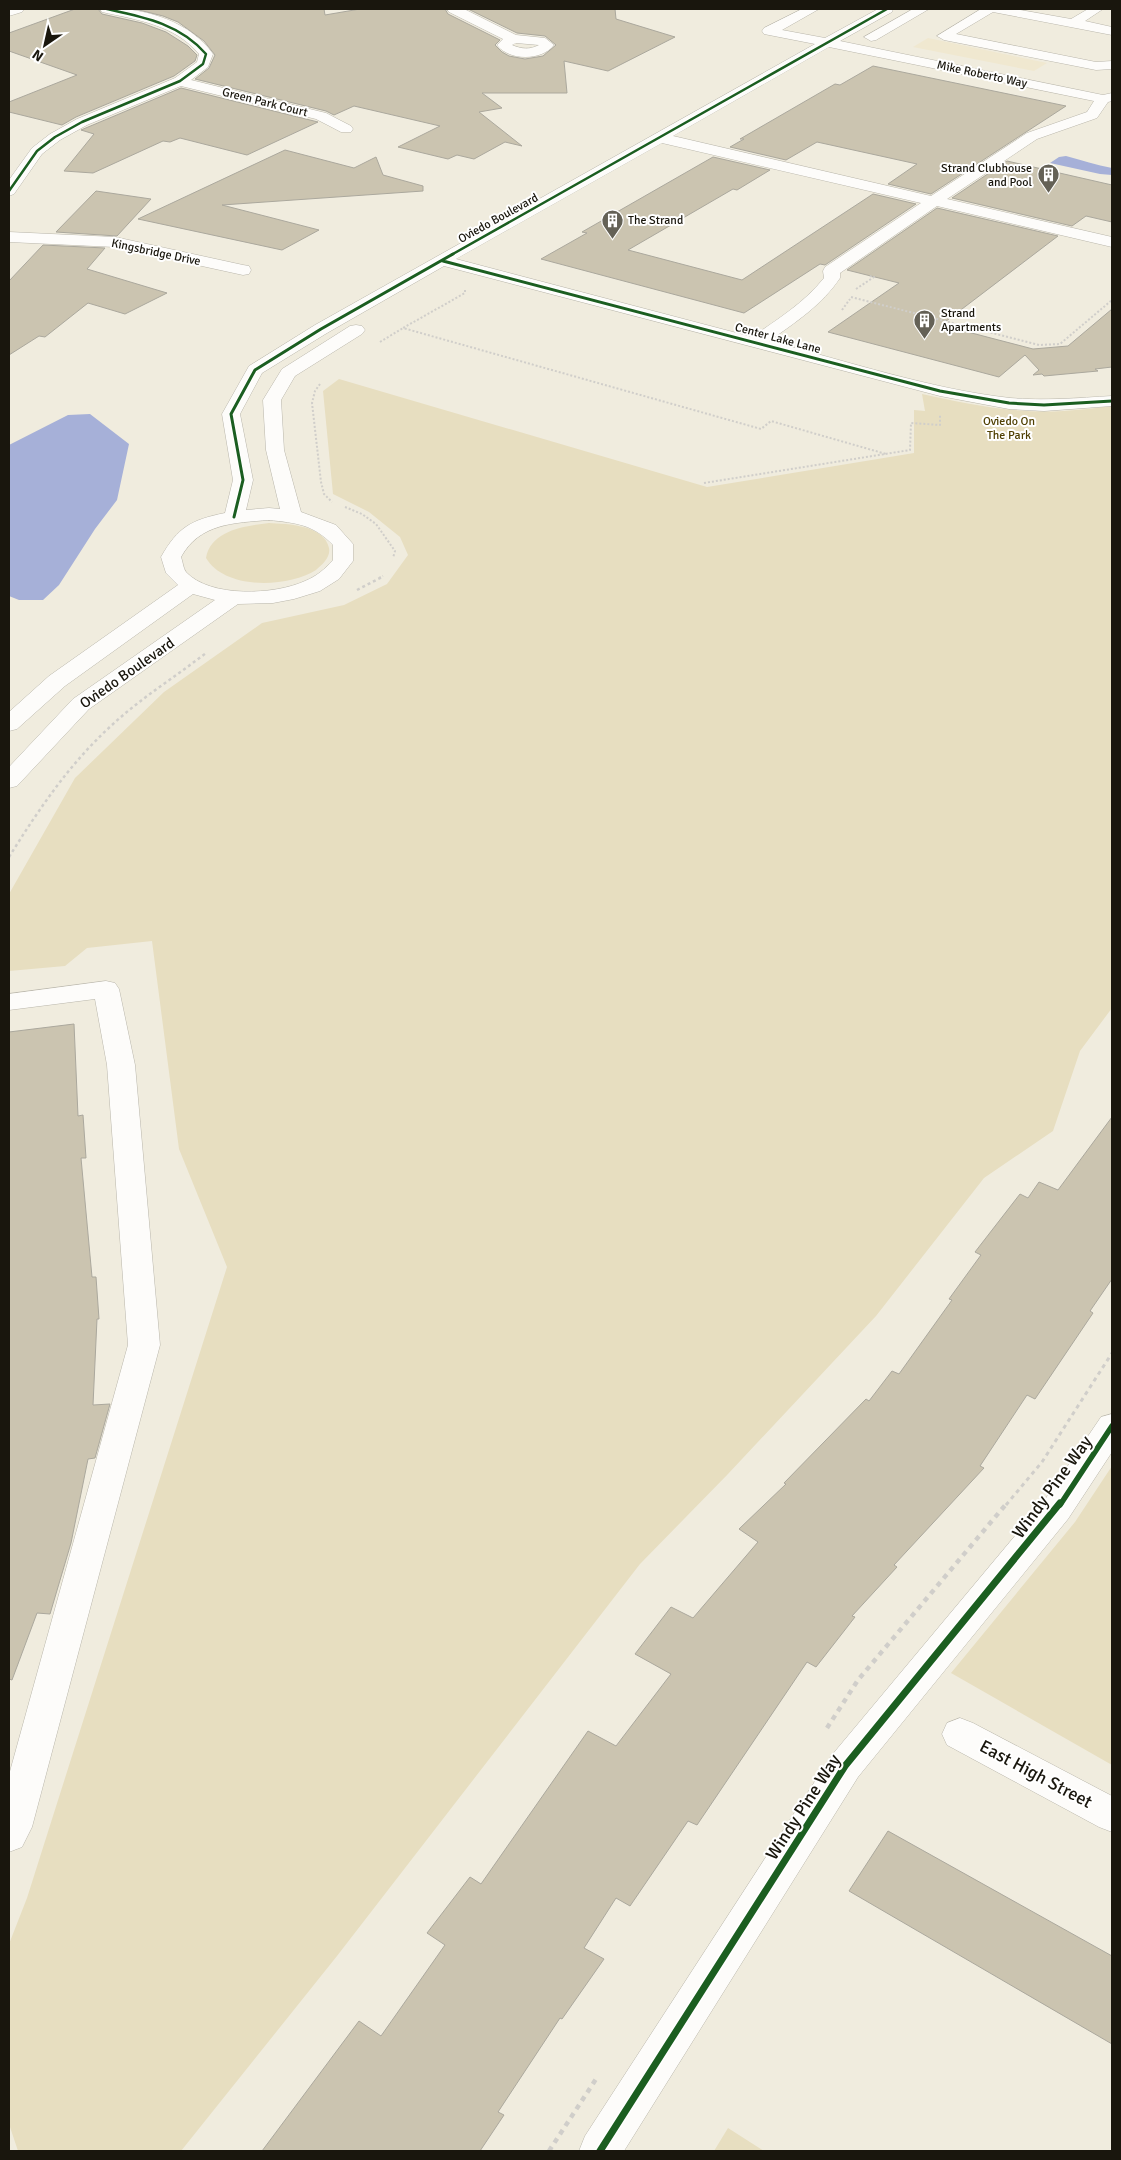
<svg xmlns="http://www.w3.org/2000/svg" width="1121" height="2160" font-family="Signika,sans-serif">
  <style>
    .built { fill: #f0e8d0 }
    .green { fill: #e7dec0 }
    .water { fill: #a6b0d8 }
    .building { fill: #cbc4b0; stroke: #aba89d }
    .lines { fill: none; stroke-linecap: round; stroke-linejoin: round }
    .minor-casing { stroke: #b9b6ab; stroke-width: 1 }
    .path-far3 { stroke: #d0ceca; stroke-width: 2; stroke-dasharray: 2 2; stroke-linecap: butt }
    .path-far2 { stroke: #d0ceca; stroke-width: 2.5; stroke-dasharray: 3 3; stroke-linecap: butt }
    .path-far1 { stroke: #d0ceca; stroke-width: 3; stroke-dasharray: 4 4; stroke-linecap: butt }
    .path { stroke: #d0ceca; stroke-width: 4.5; stroke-dasharray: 5 5; stroke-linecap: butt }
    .minor { fill: #fdfcfa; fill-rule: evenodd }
    .cycleway-far3-casing { stroke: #fff; stroke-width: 4.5 }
    .cycleway-far2-casing { stroke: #fff; stroke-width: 5 }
    .cycleway-far1-casing { stroke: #fff; stroke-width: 9 }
    .cycleway-casing { stroke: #fff; stroke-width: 10 }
    .cycleway-far3 { stroke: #1b5e20; stroke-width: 2.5 }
    .cycleway-far2 { stroke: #1b5e20; stroke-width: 3 }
    .cycleway-far1 { stroke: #1b5e20; stroke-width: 5.5 }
    .cycleway { stroke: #1b5e20; stroke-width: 7 }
    .labels { text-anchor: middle; stroke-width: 4; stroke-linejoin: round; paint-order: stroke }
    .far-street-label { font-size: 12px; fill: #19160d; stroke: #fff }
    .far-poi-label { font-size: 12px; fill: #19160d; stroke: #fff; text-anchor: start }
    .far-park-label { font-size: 12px; fill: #504003; stroke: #fff }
    .street-label { font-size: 15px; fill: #19160d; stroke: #fff }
    .near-street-label { font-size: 18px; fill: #19160d; stroke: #fff }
  </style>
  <rect width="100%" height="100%" fill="#f0ecde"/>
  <path class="built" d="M 928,38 L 1009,55 L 1047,63 L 1034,71 L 913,47 Z"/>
  <path class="green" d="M 339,379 L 707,487 L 914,453 L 914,410 L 925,411 L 922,394 C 967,404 1016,414 1063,411 C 1079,410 1096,408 1112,406 L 1112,1008 L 1080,1051 L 1053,1131 L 984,1178 L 876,1316 L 728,1474 L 640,1564 L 337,1956 L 181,2151 L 18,2151 L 9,2124 L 9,1944 L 27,1898 L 227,1267 L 179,1149 L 152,941 L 87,948 L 65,966 L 9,971 L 9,894 L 75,778 L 164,692 L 262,623 L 344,605 L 387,584 L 408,555 L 400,537 L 369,512 L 333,494 L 323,391 Z
    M 269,523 C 288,524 324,525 329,548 C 331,557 322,565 316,570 C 287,588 225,590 206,558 C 211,530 245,526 269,523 Z
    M 1112,1466 L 1112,1765 L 951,1673 L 1075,1522 Z
    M 728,2128 L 764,2151 L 714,2151 Z"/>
  <path class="water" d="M 1066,156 C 1082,160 1096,165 1112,168 L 1112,175 L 1100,174 L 1050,163 L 1059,157 Z
    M 90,414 L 129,444 L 117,500 L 95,529 L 59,585 L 43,600 L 19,600 L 9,596 L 9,445 L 68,415 Z"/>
  <path class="building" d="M 75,9 L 98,9 L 102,14 L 142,23 L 166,32 L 188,46 L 197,55 L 195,61 L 174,76 L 76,117 L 62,125 L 9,112 L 9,102 L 77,75 L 9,51 L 9,33 Z
    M 135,9 L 324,9 L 325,15 L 360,9 L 445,9 L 448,14 L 500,40 L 495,45 L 502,52 L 509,56 L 525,59 L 543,56 L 556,45 L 545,36 L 517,33 L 468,9 L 615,9 L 616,19 L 675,37 L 608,71 L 564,61 L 567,93 L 482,93 L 502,108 L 479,112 L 522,146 L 505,142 L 474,159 L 457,155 L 448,159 L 398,147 L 440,126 L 354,106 L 334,115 L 326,111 L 195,79 L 209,68 L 215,55 L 204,41 L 178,22 L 163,16 Z
    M 873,66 L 1066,106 L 931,194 L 888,184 L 917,164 L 817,142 L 786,160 L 730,147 L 744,139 L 740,139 L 835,84 L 840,85 Z
    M 181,88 L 318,122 L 247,155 L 180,138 L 170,142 L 163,141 L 93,173 L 64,171 L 94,134 L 81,130 Z
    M 285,150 L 354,168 L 376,157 L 383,175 L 423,186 L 423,191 L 222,205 L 319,230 L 282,250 L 138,219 Z
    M 713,157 L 770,170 L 737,190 L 733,189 L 628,250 L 742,280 L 873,194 L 916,204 L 825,265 L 820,264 L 744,313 L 541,259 L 587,233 L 582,232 Z
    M 1007,161 L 1112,185 L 1112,222 L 1086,216 L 1072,226 L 952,198 Z
    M 96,191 L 151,199 L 117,236 L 56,232 Z
    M 937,208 L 1058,236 L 941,325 L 1033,349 L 1068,346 L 1112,309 L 1112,367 L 1095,369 L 1098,371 L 1044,376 L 1042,374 L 1033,375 L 1039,370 L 1025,355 L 999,377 L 828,332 L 899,283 L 847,270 Z
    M 43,245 L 105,248 L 87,269 L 167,293 L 125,314 L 88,303 L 45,337 L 39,336 L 9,355 L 9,281 Z
    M 74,1024 L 78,1116 L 83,1115 L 86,1158 L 81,1158 L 92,1277 L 96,1277 L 99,1319 L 97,1319 L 93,1405 L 110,1404 L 95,1458 L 88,1459 L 71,1543 L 50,1614 L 37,1613 L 12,1680 L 9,1679 L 9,1032 Z
    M 1112,1117 L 1112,1279 L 1090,1311 L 1093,1313 L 1035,1399 L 1027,1395 L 980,1466 L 984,1468 L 894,1565 L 897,1567 L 852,1616 L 855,1617 L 816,1667 L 807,1662 L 697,1825 L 688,1821 L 630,1906 L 616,1898 L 584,1948 L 604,1959 L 562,2019 L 560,2018 L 498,2112 L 504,2115 L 480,2151 L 262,2151 L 359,2021 L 381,2036 L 445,1945 L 427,1933 L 470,1877 L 481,1884 L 588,1731 L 616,1746 L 671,1674 L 635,1654 L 671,1607 L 693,1618 L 758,1542 L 739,1529 L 786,1484 L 784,1483 L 866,1399 L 869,1401 L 892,1371 L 899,1374 L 952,1300 L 949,1299 L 981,1255 L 975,1252 L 1020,1194 L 1028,1198 L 1039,1182 L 1058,1190 Z
    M 888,1831 L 1112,1956 L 1112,2044 L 849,1891 Z"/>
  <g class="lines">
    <defs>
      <path id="minor" d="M 9,9 L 24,9 L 22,12 L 9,16 Z
        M 100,9 C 140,6 189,20 213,54 L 208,67 L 191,80 L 326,113 L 351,126 L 353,129 L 351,132 L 341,132 L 316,119 L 181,86 L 87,125 L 60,140 L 42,154 L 14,194 L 9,196 L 9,180 L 32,148 L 50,134 L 77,119 L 175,78 L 197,62 L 199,54 C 175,25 138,20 102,12 Z
        M 447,9 L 464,9 L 516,35 L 545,38 L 554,45 C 542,61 509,61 497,45 L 503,39 L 449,12 ZM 516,43 L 539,45 C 530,50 521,49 512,45 Z
        M 802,9 L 819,9 L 782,30 L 825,38 L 878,9 L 893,9 L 892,12 L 840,41 L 1103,95 L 1112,93 L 1112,101 L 1108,102 L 1097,118 L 1037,139 L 947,199 L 1112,237 L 1112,247 L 937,206 L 840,273 L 840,278 C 822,305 796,322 769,341 C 847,361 930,389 1010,398 C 1044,401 1078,398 1112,396 L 1112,406 L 1044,411 L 1009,409 L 940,396 L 444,266 L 327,333 L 262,373 L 240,414 L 253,480 L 246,510 L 269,508 L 280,509 L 266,450 L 263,400 L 282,369 L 350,326 L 356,325 L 362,326 L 365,330 L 362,334 L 295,376 L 281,400 L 284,450 L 301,512 L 336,525 L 353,544 L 353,561 L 339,579 L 320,591 L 294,599 L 273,603 L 238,604 L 89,709 L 17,786 L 9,788 L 9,767 L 73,699 L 215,600 L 193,594 L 65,686 L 17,729 L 9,731 L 9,712 L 49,676 L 178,585 L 166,573 L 161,557 C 178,527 191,520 225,513 L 233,480 L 222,414 L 249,366 L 315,325 L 815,44 L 764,34 L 762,31 L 764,28 ZM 829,47 L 1094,101 L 1087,112 L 1027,133 L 931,196 L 673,136 ZM 662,143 L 921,203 L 825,267 L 823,271 L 824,278 C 804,303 778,319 752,337 L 456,259 ZM 269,520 C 296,523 313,524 333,545 L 333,560 C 325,569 317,576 305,581 C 275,595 210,598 186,572 C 183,568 183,562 181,557 C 200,523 234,523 269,520 Z
        M 913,9 L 929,9 L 876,40 L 871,41 L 864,37 Z
        M 981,9 L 1015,9 L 1071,19 L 1088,9 L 1103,9 L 1085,21 L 1112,27 L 1112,35 L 993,12 L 956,34 L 1096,62 L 1112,61 L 1112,69 L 1096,70 L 944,40 L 937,36 Z
        M 9,232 L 115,237 L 243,265 L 249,266 L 251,270 L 249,274 L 243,275 L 115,247 L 9,242 Z
        M 106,981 L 115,983 L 119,989 L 135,1065 L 160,1345 L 32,1827 L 22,1847 L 9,1852 L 9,1775 L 128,1345 L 107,1065 L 95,999 L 9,1010 L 9,994 Z
        M 1112,1414 L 1112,1452 L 1068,1519 L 858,1777 L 624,2151 L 579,2151 L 585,2136 L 832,1755 L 1044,1501 L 1101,1417 Z
        M 960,1718 L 973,1723 L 1112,1796 L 1112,1832 L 1099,1827 L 947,1745 L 942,1734 L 947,1723 Z"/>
    </defs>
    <use href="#minor" class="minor-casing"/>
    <path class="path-far3" d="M 856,289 L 874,277 L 869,276
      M 465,290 L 465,293 L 403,328 L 761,429 L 771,421 L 886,454
      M 851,297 L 1039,345 L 1060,344 L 1112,300
      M 842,310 L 850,299
      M 380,342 L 403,328
      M 320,384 L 315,391 L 312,403 L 321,482 L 324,494 L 332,502
      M 704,483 L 910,450 L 911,423 L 940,425 L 940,415
      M 345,507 L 362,514 L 376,524 L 395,551 L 393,558
      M 379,578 L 383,576"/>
    <path class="path-far2" d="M 357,590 L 382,577
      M 9,857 C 39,809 70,763 112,725 C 141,698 175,677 206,653"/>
    <path class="path-far1" d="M 1006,1505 L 1042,1462 L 1112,1353"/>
    <path class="path" d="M 827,1728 L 858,1680 L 1007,1503
      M 549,2151 L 598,2076"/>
    <use href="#minor" class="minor"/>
    <defs>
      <path id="cycleway-far3" d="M 9,191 L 37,151 L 55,137 L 82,122 L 180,81 L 203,64 L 206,54 C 180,24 144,17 107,9
        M 451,255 L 887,9"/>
      <path id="cycleway-far2" d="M 443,261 L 940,391 L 1009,403 L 1044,405 L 1112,401
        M 234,517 L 243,480 L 231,414 L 255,370 L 321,329 L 453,254"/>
      <path id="cycleway-far1" d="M 1060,1505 L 1112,1426"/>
      <path id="cycleway" d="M 600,2151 L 845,1766 L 1060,1503"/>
    </defs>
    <use href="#cycleway-far3" class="cycleway-far3-casing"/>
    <use href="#cycleway-far2" class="cycleway-far2-casing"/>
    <use href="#cycleway-far1" class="cycleway-far1-casing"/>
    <use href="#cycleway" class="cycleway-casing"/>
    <use href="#cycleway-far3" class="cycleway-far3"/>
    <use href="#cycleway-far2" class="cycleway-far2"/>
    <use href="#cycleway-far1" class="cycleway-far1"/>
    <use href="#cycleway" class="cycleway"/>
  </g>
  <defs>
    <symbol id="building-pin" viewBox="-11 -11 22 30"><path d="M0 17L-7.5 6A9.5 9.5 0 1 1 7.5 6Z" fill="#646156" stroke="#fff"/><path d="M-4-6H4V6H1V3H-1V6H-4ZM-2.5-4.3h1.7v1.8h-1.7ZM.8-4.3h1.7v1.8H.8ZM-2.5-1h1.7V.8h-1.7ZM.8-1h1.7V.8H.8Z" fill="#fff"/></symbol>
  </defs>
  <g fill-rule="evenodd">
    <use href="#building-pin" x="1036" y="162" width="25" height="34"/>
    <use href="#building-pin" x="600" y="208" width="25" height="34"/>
    <use href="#building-pin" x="912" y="308" width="25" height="34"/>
  </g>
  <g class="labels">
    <g class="far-street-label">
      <text transform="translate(982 74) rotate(12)" y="4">Mike Roberto Way</text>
      <text transform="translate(265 102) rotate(14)" y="4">Green Park Court</text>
      <text transform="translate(498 218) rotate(-29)" y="4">Oviedo Boulevard</text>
      <text transform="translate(156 252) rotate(12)" y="4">Kingsbridge Drive</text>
      <text transform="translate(778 338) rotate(15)" y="4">Center Lake Lane</text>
    </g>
    <g class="far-poi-label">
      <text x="1032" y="172" text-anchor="end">Strand Clubhouse<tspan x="1032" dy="14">and Pool</tspan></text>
      <text x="628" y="224">The Strand</text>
      <text x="941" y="317">Strand<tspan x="941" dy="14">Apartments</tspan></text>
    </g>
    <g class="far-park-label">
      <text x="1009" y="425">Oviedo On<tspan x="1009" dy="14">The Park</tspan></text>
    </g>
    <g class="street-label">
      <text transform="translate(127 673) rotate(-35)" y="5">Oviedo Boulevard</text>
    </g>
    <g class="near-street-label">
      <text transform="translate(1052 1487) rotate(-54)" y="6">Windy Pine Way</text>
      <text transform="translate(1036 1774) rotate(28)" y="6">East High Street</text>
      <text transform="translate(803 1807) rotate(-57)" y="6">Windy Pine Way</text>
    </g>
  </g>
  <rect width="1121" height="2160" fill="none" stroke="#19160d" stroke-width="20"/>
  <g transform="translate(45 45) rotate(214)" stroke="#ffffff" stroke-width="4" paint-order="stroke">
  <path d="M0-4L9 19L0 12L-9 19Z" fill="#19160d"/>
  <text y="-8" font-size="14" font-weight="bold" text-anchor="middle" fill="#19160d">N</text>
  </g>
</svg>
